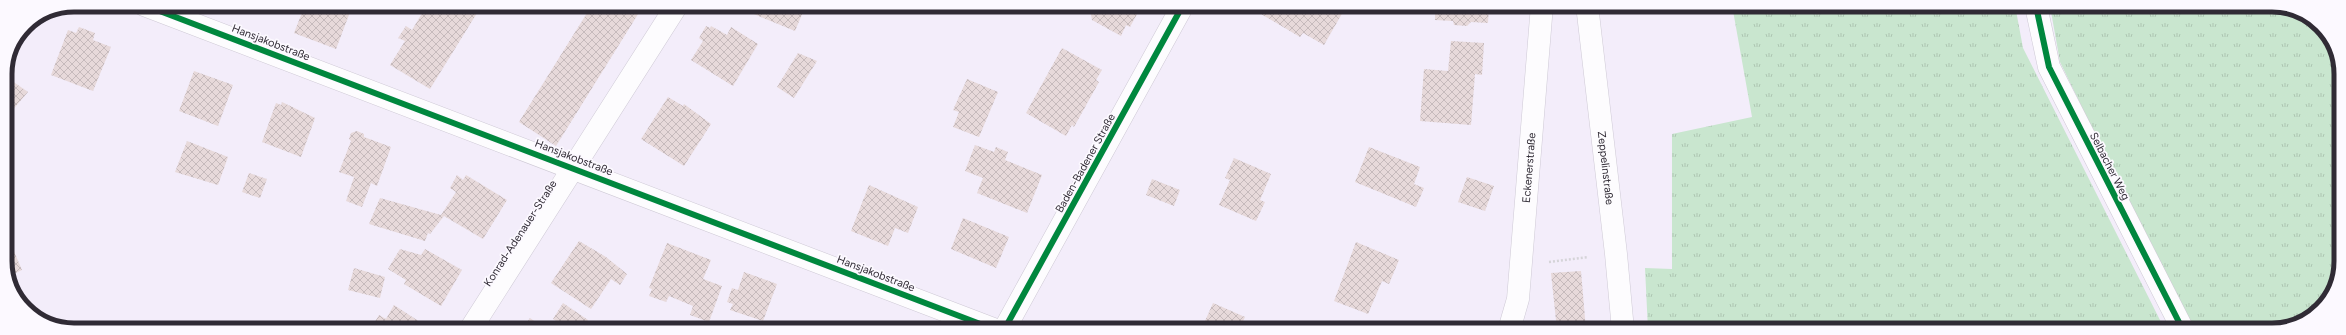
<svg xmlns="http://www.w3.org/2000/svg" width="2346" height="335" font-family="Figtree,sans-serif">
  <style>
    .grass { fill: url(#grass-tufts) }
    .building { fill: url(#building-cross-hatch) }
    .lines { fill: none; stroke-linecap: round; stroke-linejoin: round }
    .minor-casing { stroke: #cec9d5; stroke-width: 23 }
    .path { stroke: #d5d4d8; stroke-width: 2.5; stroke-dasharray: 2 2; stroke-linecap: butt }
    .minor { stroke: #fdfcfe; stroke-width: 22 }
    .cycleway-casing { stroke: #fcf9ff; stroke-width: 8 }
    .cycleway { stroke: #00873e; stroke-width: 6 }
    .labels { text-anchor: middle; stroke-width: 3.5; stroke-linejoin: round; paint-order: stroke }
    .street-label { font-size: 11px; fill: #302b35; stroke: #fcf9ff }
    .rim { fill: none; stroke: #302b35; stroke-width: 5 }
  </style>
  <defs>
    <pattern id="grass-tufts" width="24" height="20" patternUnits="userSpaceOnUse"><rect width="24" height="20" fill="#c9e6cf"/><path d="M3 7l-1-3M5 7V3M7 7l1-3M15 17l-1-3M17 17v-4M19 17l1-3" fill="none" stroke="#adc5b2"/></pattern>
    <pattern id="building-cross-hatch" width="8" height="8" patternUnits="userSpaceOnUse"><rect width="8" height="8" fill="#e7d9da"/><path d="M0 0l8 8M0 8l8-8" fill="none" stroke="#c6babc"/></pattern>
  </defs>
  <rect width="100%" height="100%" fill="#f3edfa"/>
  <path class="grass" d="M 1732,5 L 2015,5 L 2023,48 L 2165,330 L 1648,330 L 1645,268 L 1672,269 L 1672,134 L 1752,117 Z
    M 2050,6 L 2281,6 L 2318,22 L 2340,60 L 2340,270 L 2318,313 L 2272,330 L 2195,330 L 2168,284 L 2060,62 Z"/>
  <path class="building" d="M 305,5 L 346,5 L 352,7 L 336,49 L 294,33 Z
    M 427,5 L 482,5 L 430,89 L 390,65 L 405,41 L 398,38 L 406,26 L 412,30 Z
    M 592,5 L 631,5 L 640,11 L 556,146 L 519,122 Z
    M 732,5 L 806,5 L 795,31 Z
    M 1086,5 L 1142,5 L 1130,27 L 1126,25 L 1121,36 L 1092,20 L 1090,10 L 1085,8 Z
    M 1246,5 L 1351,5 L 1346,14 L 1343,12 L 1324,45 L 1303,33 L 1300,37 Z
    M 1435,5 L 1489,5 L 1488,23 L 1471,22 L 1467,26 L 1454,25 L 1453,21 L 1435,20 Z
    M 706,26 L 710,28 L 711,26 L 727,35 L 731,27 L 758,44 L 733,86 L 691,60 L 703,41 L 699,38 Z
    M 79,27 L 95,33 L 93,40 L 111,47 L 93,91 L 51,75 L 68,30 L 76,33 Z
    M 1451,41 L 1484,43 L 1482,75 L 1475,74 L 1471,125 L 1420,121 L 1424,69 L 1448,71 Z
    M 1062,48 L 1102,70 L 1096,80 L 1099,82 L 1074,127 L 1072,125 L 1066,136 L 1026,113 Z
    M 798,53 L 817,61 L 794,98 L 777,87 Z
    M 194,71 L 233,85 L 218,126 L 179,111 Z
    M 5,76 L 28,92 L 10,113 L 5,109 Z
    M 967,79 L 998,92 L 979,137 L 953,127 L 959,112 L 953,110 Z
    M 668,97 L 683,106 L 684,104 L 711,124 L 684,166 L 641,139 Z
    M 282,102 L 315,118 L 301,157 L 262,142 L 276,103 L 281,105 Z
    M 357,131 L 364,134 L 364,137 L 391,147 L 377,186 L 371,183 L 362,207 L 346,201 L 354,177 L 339,172 L 351,141 L 349,139 L 351,133 Z
    M 187,141 L 228,157 L 218,185 L 175,172 Z
    M 975,145 L 994,152 L 996,147 L 1008,152 L 1005,160 L 1042,175 L 1027,213 L 977,193 L 983,178 L 965,171 Z
    M 1369,147 L 1420,167 L 1414,184 L 1424,188 L 1416,207 L 1355,182 Z
    M 1234,158 L 1271,174 L 1260,200 L 1265,202 L 1256,221 L 1219,205 L 1230,180 L 1225,178 Z
    M 249,173 L 267,179 L 260,198 L 242,192 Z
    M 457,175 L 463,180 L 466,175 L 507,200 L 483,239 L 444,216 L 430,234 L 428,233 L 425,241 L 369,224 L 380,198 L 441,215 L 456,192 L 450,188 Z
    M 1467,177 L 1494,186 L 1485,211 L 1458,202 Z
    M 1152,179 L 1180,190 L 1174,206 L 1146,195 Z
    M 869,185 L 918,207 L 908,233 L 895,228 L 888,246 L 851,231 Z
    M 963,218 L 1009,237 L 996,268 L 951,249 Z
    M 7,226 L 14,228 L 7,247 L 13,249 L 22,270 L 7,277 Z
    M 579,241 L 606,257 L 627,274 L 620,285 L 611,279 L 591,309 L 551,283 Z
    M 1356,242 L 1399,260 L 1389,284 L 1382,281 L 1368,314 L 1334,301 Z
    M 667,243 L 711,260 L 703,279 L 722,286 L 709,322 L 690,315 L 693,306 L 669,296 L 666,302 L 649,296 L 652,289 L 649,288 Z
    M 400,249 L 421,255 L 425,249 L 462,270 L 441,306 L 404,284 L 406,280 L 388,269 Z
    M 354,268 L 385,277 L 380,298 L 348,290 Z
    M 1581,271 L 1586,330 L 1557,330 L 1551,273 Z
    M 744,272 L 777,284 L 763,321 L 730,310 L 733,304 L 727,302 L 732,288 L 738,290 Z
    M 563,303 L 588,320 L 582,330 L 569,330 L 553,319 Z
    M 1213,303 L 1245,317 L 1239,330 L 1201,330 Z
    M 394,305 L 420,322 L 415,330 L 370,330 L 379,315 L 386,319 Z
    M 530,318 L 547,330 L 522,330 Z
    M 769,322 L 783,327 L 782,330 L 766,330 Z"/>
  <g class="lines">
    <defs>
      <g id="minor">
        <path d="M 144,5 L 996,330"/>
        <path id="s1" d="M 1587,5 L 1616,254 L 1623,330"/>
        <path d="M 2036,6 L 2049,67 L 2183,330"/>
        <path d="M 470,330 L 677,5"/>
        <path d="M 1004,330 L 1183,5"/>
        <path id="s2" d="M 1509,330 L 1518,299 L 1542,5"/>
      </g>
    </defs>
    <use href="#minor" class="minor-casing"/>
    <path class="path" d="M 1549,262 L 1588,257"/>
    <use href="#minor" class="minor"/>
    <defs>
      <path id="cycleway" d="M 144,5 L 996,330
        M 2036,6 L 2049,67 L 2183,330
        M 1004,330 L 1183,5"/>
    </defs>
    <use href="#cycleway" class="cycleway-casing"/>
    <use href="#cycleway" class="cycleway"/>
  </g>
  <g class="labels">
    <g class="street-label">
      <text transform="translate(271 42) rotate(21)" y="4">Hansjakobstraße</text>
      <text transform="translate(574 157) rotate(21)" y="4">Hansjakobstraße</text>
      <text transform="translate(1085 163) rotate(-61)" y="4">Baden-Badener Straße</text>
      <text transform="translate(2110 166) rotate(63)" y="4">Selbacher Weg</text>
      <text dy="4" stroke="none"><textPath href="#s1" startOffset="164">Zeppelinstraße</textPath></text>
      <text dy="4" stroke="none"><textPath href="#s2" startOffset="164">Eckenerstraße</textPath></text>
      <text transform="translate(520 233) rotate(-57)" y="4">Konrad-Adenauer-Straße</text>
      <text transform="translate(876 273) rotate(21)" y="4">Hansjakobstraße</text>
    </g>
  </g>
  <path d="M0 0H2346V335H0ZM74 12H2272A62 62 0 0 1 2334 74V261A62 62 0 0 1 2272 323H74A62 62 0 0 1 12 261V74A62 62 0 0 1 74 12Z" fill="#fcf9ff" fill-rule="evenodd"/>
  <path class="rim" d="M74 12H2272A62 62 0 0 1 2334 74V261A62 62 0 0 1 2272 323H74A62 62 0 0 1 12 261V74A62 62 0 0 1 74 12Z"/>
</svg>
